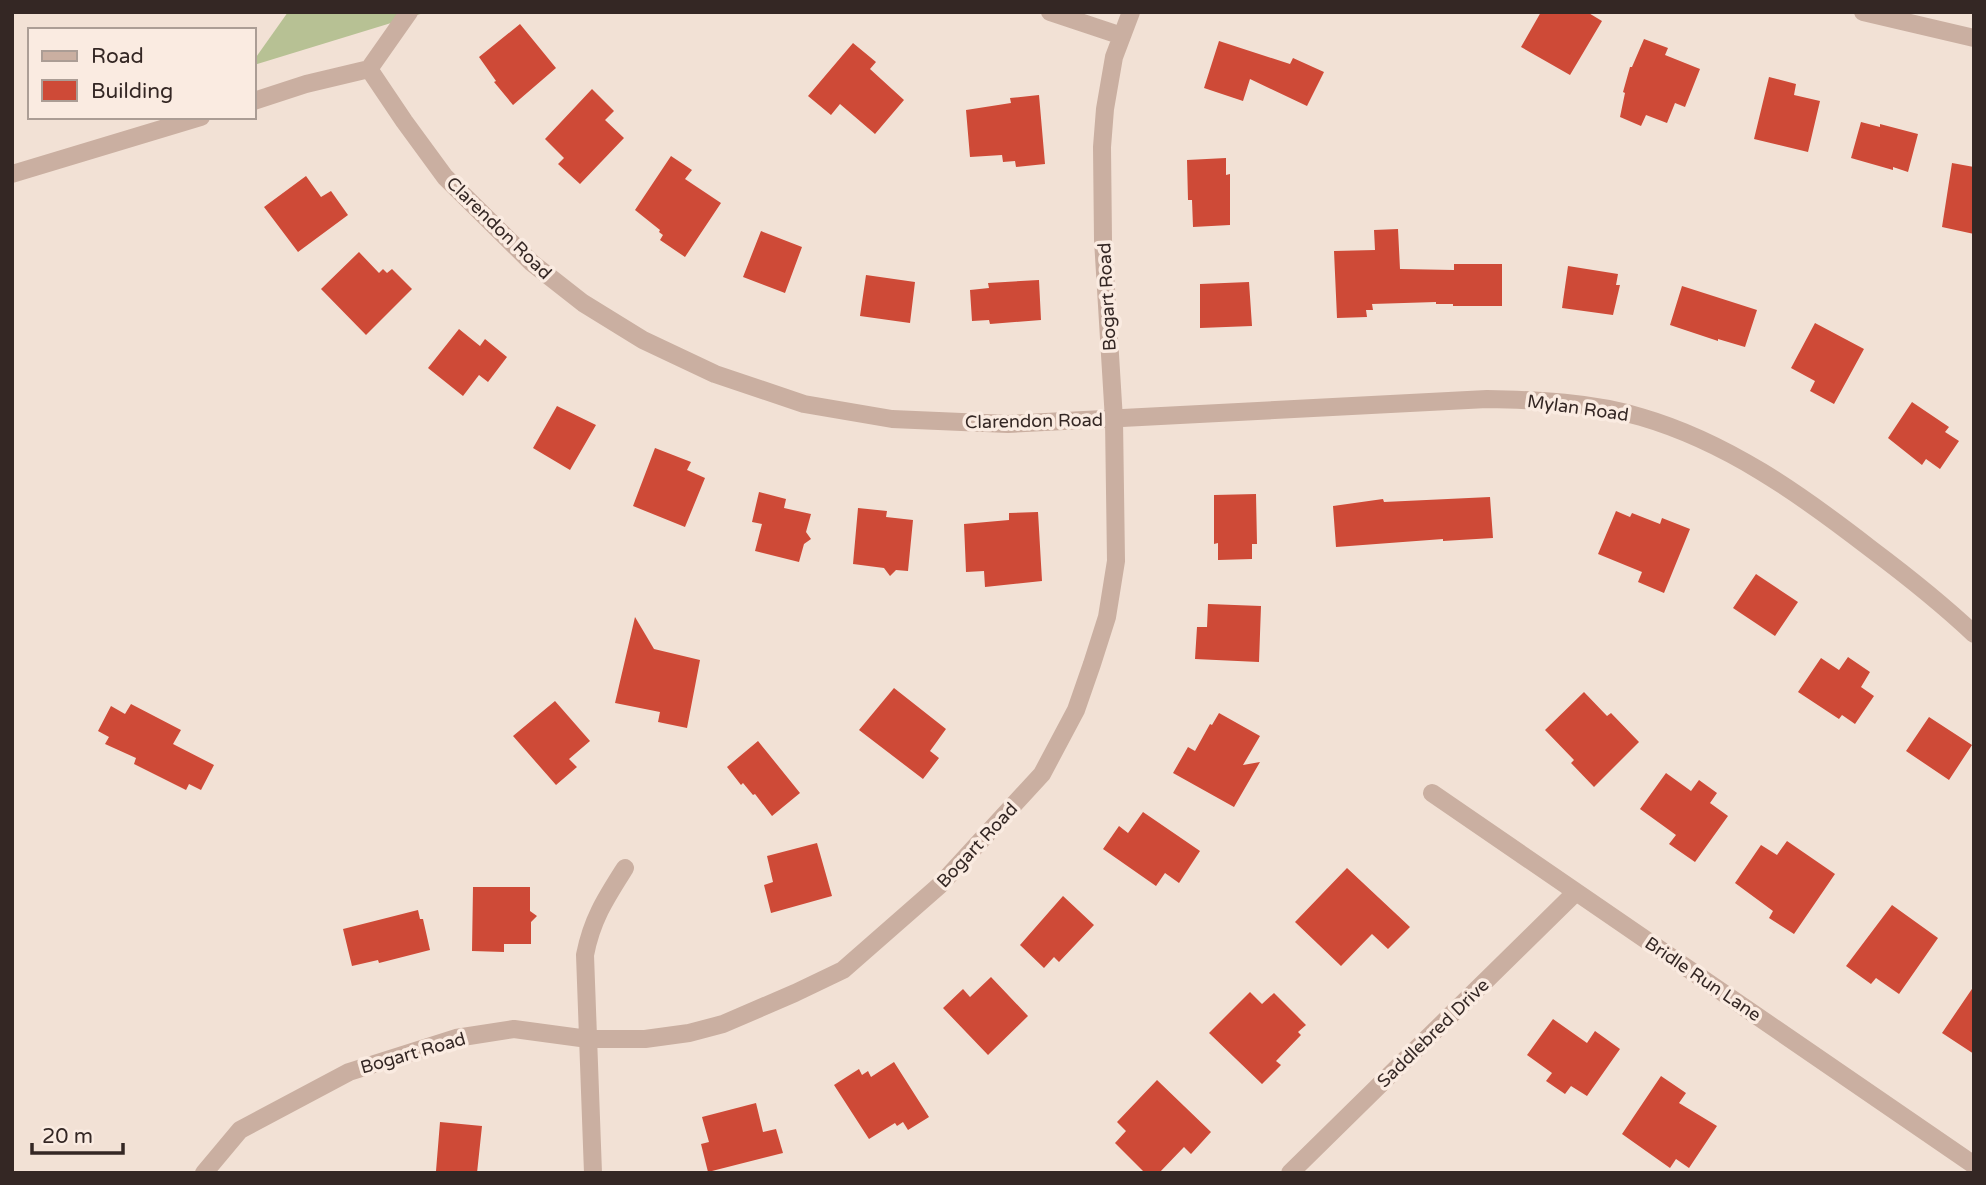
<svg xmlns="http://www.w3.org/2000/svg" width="1986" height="1185" font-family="'Varela Round',sans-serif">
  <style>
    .green { fill: #b7c194 }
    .building { fill: #ce4a37 }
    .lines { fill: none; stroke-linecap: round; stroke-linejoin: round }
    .minor { stroke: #caafa1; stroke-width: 18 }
    .labels { text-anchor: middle; stroke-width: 7; stroke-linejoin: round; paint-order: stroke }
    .street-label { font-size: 18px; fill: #342724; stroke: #faebe1 }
  </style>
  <rect width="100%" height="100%" fill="#f2e1d5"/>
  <path class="green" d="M 288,12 L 427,12 L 254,65 L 254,60 Z"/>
  <path class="building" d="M 1541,12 L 1587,12 L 1602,21 L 1570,75 L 1521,47 Z
    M 520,24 L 556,68 L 513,105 L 494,82 L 496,81 L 479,57 Z
    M 1644,39 L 1668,48 L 1665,55 L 1700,69 L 1685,107 L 1675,103 L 1667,123 L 1646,115 L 1641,126 L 1620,117 L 1625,93 L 1623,92 L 1630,67 L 1632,67 Z
    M 1219,41 L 1290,64 L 1293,58 L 1324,72 L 1307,106 L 1250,79 L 1243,101 L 1204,88 Z
    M 853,43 L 876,62 L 870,69 L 904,100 L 875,134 L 840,104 L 831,115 L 808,96 Z
    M 1769,77 L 1796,84 L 1794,95 L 1820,101 L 1808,152 L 1754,139 Z
    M 592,89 L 614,111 L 605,120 L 624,138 L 580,184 L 558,164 L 564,158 L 545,139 Z
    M 1039,95 L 1045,164 L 1016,167 L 1015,161 L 1003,162 L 1002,155 L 970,157 L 966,110 L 1011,103 L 1010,98 Z
    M 1861,122 L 1880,127 L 1880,124 L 1918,134 L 1908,172 L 1893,167 L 1893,170 L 1851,158 Z
    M 671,156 L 692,170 L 685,179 L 721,203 L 685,257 L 660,240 L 663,235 L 659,232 L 660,230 L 635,210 Z
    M 1226,158 L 1226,175 L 1230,174 L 1230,225 L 1193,227 L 1192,200 L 1188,200 L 1187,160 Z
    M 1952,163 L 1974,167 L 1974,234 L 1942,227 Z
    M 306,176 L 321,197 L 331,191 L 348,215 L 298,252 L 264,207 Z
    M 1398,229 L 1400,269 L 1454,270 L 1454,264 L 1502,264 L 1502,306 L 1453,306 L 1453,304 L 1436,304 L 1436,302 L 1372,304 L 1373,310 L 1366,310 L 1367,317 L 1337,318 L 1334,251 L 1375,250 L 1374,230 Z
    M 761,231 L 802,247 L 785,293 L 743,277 Z
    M 359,252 L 379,273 L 383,269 L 387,273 L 392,269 L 412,289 L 366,335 L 321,289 Z
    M 1568,266 L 1618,274 L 1616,285 L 1620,285 L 1613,315 L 1562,308 Z
    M 866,275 L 915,282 L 910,323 L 860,316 Z
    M 1039,280 L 1041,320 L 990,324 L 989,320 L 972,321 L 970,290 L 989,288 L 988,283 Z
    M 1249,282 L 1252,326 L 1200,328 L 1200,284 Z
    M 1682,286 L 1757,310 L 1745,347 L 1718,339 L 1718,341 L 1670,325 Z
    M 1815,323 L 1864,349 L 1834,404 L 1810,391 L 1815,381 L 1791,368 Z
    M 459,329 L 480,346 L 485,339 L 507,357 L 488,382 L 479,375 L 463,396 L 428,368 Z
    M 1912,402 L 1949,427 L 1945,432 L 1959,441 L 1940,469 L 1926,459 L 1922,465 L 1888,438 Z
    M 557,406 L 596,425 L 570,470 L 533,448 Z
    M 655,448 L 691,462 L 687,470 L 705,478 L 685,527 L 633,506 Z
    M 759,492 L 786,499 L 784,508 L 811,514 L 806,532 L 811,539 L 804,544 L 799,562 L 755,551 L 762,524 L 752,522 Z
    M 1256,494 L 1257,544 L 1252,544 L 1252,559 L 1218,560 L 1218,543 L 1214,544 L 1214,495 Z
    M 1490,497 L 1493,538 L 1443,541 L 1443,539 L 1336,547 L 1333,506 L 1383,499 L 1384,502 Z
    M 858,508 L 887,511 L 886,517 L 913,520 L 908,571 L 896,570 L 890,576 L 884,568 L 853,564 Z
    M 1616,511 L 1630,517 L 1632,513 L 1660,524 L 1662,518 L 1690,529 L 1664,593 L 1638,582 L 1642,572 L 1598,554 Z
    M 1038,512 L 1042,581 L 985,587 L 984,571 L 966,572 L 964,524 L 1009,520 L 1009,513 Z
    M 1756,574 L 1798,602 L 1775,636 L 1733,608 Z
    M 1208,604 L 1261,606 L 1259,662 L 1195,659 L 1197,627 L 1207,627 Z
    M 635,617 L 654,649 L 700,660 L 687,728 L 658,722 L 660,712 L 615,703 Z
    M 1848,657 L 1870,672 L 1861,687 L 1874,696 L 1855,724 L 1842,715 L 1839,719 L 1798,692 L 1821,658 L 1839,670 Z
    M 894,688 L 946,729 L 930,751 L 939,758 L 923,779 L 859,730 Z
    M 1584,692 L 1607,716 L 1611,713 L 1639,742 L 1594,787 L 1571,763 L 1574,760 L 1545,730 Z
    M 555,701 L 590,741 L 569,759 L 577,767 L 556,785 L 513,736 Z
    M 131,704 L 181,730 L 173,744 L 214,765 L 201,790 L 189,784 L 186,790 L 134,764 L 136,758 L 105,744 L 109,737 L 98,731 L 111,706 L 125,714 Z
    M 1219,713 L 1260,736 L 1243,765 L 1260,762 L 1234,807 L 1173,773 L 1188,747 L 1195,751 L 1210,724 L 1212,725 Z
    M 1929,717 L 1972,745 L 1949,780 L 1906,751 Z
    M 758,741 L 800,793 L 772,816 L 755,794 L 753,795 L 743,783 L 741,785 L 727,767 Z
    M 1666,773 L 1691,791 L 1699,780 L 1717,793 L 1710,803 L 1728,816 L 1695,862 L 1669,844 L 1676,835 L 1640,809 Z
    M 1143,812 L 1200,851 L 1179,883 L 1165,873 L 1156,886 L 1103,849 L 1119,826 L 1128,833 Z
    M 1787,841 L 1835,874 L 1794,934 L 1769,918 L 1773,911 L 1735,883 L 1761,845 L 1777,855 Z
    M 817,843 L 832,896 L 771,913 L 764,885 L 773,882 L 767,856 Z
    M 1347,868 L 1410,927 L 1388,949 L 1372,934 L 1341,966 L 1295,922 Z
    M 473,887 L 530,887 L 530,911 L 537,916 L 531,922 L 531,944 L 504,944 L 504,952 L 472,951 Z
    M 1063,896 L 1094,925 L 1059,962 L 1054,957 L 1044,968 L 1020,945 Z
    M 1892,905 L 1938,938 L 1899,994 L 1876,978 L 1871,984 L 1846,966 Z
    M 418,910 L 420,919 L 423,919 L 430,950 L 379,963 L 378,960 L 352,966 L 343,929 Z
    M 991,977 L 1028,1016 L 988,1055 L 943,1008 L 963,989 L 970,997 Z
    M 1974,986 L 1974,1054 L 1942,1033 Z
    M 1250,992 L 1262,1004 L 1274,993 L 1306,1025 L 1298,1032 L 1301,1035 L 1276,1061 L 1281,1065 L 1262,1084 L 1209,1033 Z
    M 1553,1019 L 1587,1043 L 1595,1031 L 1620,1049 L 1587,1096 L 1571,1086 L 1565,1094 L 1546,1081 L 1552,1073 L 1527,1055 Z
    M 894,1062 L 929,1117 L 908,1130 L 903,1122 L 897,1126 L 895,1123 L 869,1139 L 834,1085 L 859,1069 L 862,1075 L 868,1071 L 871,1077 Z
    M 1661,1076 L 1686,1093 L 1679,1103 L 1717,1126 L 1689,1168 L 1676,1159 L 1670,1168 L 1622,1134 Z
    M 1157,1080 L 1211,1132 L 1191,1154 L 1184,1147 L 1159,1173 L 1145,1173 L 1115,1143 L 1126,1131 L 1117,1122 Z
    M 756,1103 L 763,1132 L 776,1129 L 783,1153 L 708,1172 L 701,1144 L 709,1142 L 702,1117 Z
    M 440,1122 L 482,1126 L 477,1173 L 436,1171 Z"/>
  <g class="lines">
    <path class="minor" d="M 1050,12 L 1122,36
      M 1863,12 L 1974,38
      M 369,69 L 404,121 L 445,177 L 532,263 L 583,303 L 643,340 L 715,374 L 804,404 L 892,419 L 1008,424 L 1487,399 C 1538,400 1591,402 1641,417 C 1727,442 1800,494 1871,549 C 1907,576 1941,603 1974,634
      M 254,101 L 306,84 L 369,69 L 409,12
      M 12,174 L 201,117
      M 1432,793 L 1974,1165
      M 204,1173 L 240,1130 L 349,1072 L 456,1038 L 514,1029 L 588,1039 L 645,1039 L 689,1033 L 723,1024 L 795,993 L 843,970 L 940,885 L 1042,774 L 1076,710 L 1092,664 L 1107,617 L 1116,561 L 1114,420 L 1103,240 L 1102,147 L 1105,109 L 1114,57 L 1131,12
      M 593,1173 L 585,955 C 592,919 606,898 625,868
      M 1290,1173 L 1576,892"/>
  </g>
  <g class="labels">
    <g class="street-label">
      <text transform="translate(499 228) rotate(44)" y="6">Clarendon Road</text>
      <text transform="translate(1107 297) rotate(-93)" y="6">Bogart Road</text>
      <text transform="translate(1578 408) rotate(8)" y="6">Mylan Road</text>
      <text transform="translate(1034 421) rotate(-1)" y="6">Clarendon Road</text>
      <text transform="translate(977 845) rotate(-47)" y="6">Bogart Road</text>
      <text transform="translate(1703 979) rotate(34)" y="6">Bridle Run Lane</text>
      <text transform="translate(1433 1033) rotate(-44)" y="6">Saddlebred Drive</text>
      <text transform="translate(413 1053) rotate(-16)" y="6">Bogart Road</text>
    </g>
  </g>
  <rect width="1986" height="1185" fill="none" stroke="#342724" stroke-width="28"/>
  <rect x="28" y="28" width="228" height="91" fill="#faebe1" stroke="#ab9d95" stroke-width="2"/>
  <rect x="42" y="51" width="35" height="10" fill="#caafa1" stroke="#ab9d95" stroke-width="2"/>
  <text x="91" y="63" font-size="21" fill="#342724">Road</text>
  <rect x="42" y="80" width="35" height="21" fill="#ce4a37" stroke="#ab9d95" stroke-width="2"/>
  <text x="91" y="98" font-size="21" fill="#342724">Building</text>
  <path d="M32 1143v10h91v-10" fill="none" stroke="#342724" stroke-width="3.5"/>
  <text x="42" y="1143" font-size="21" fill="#342724" stroke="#faebe1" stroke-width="5" paint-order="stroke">20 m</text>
</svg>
